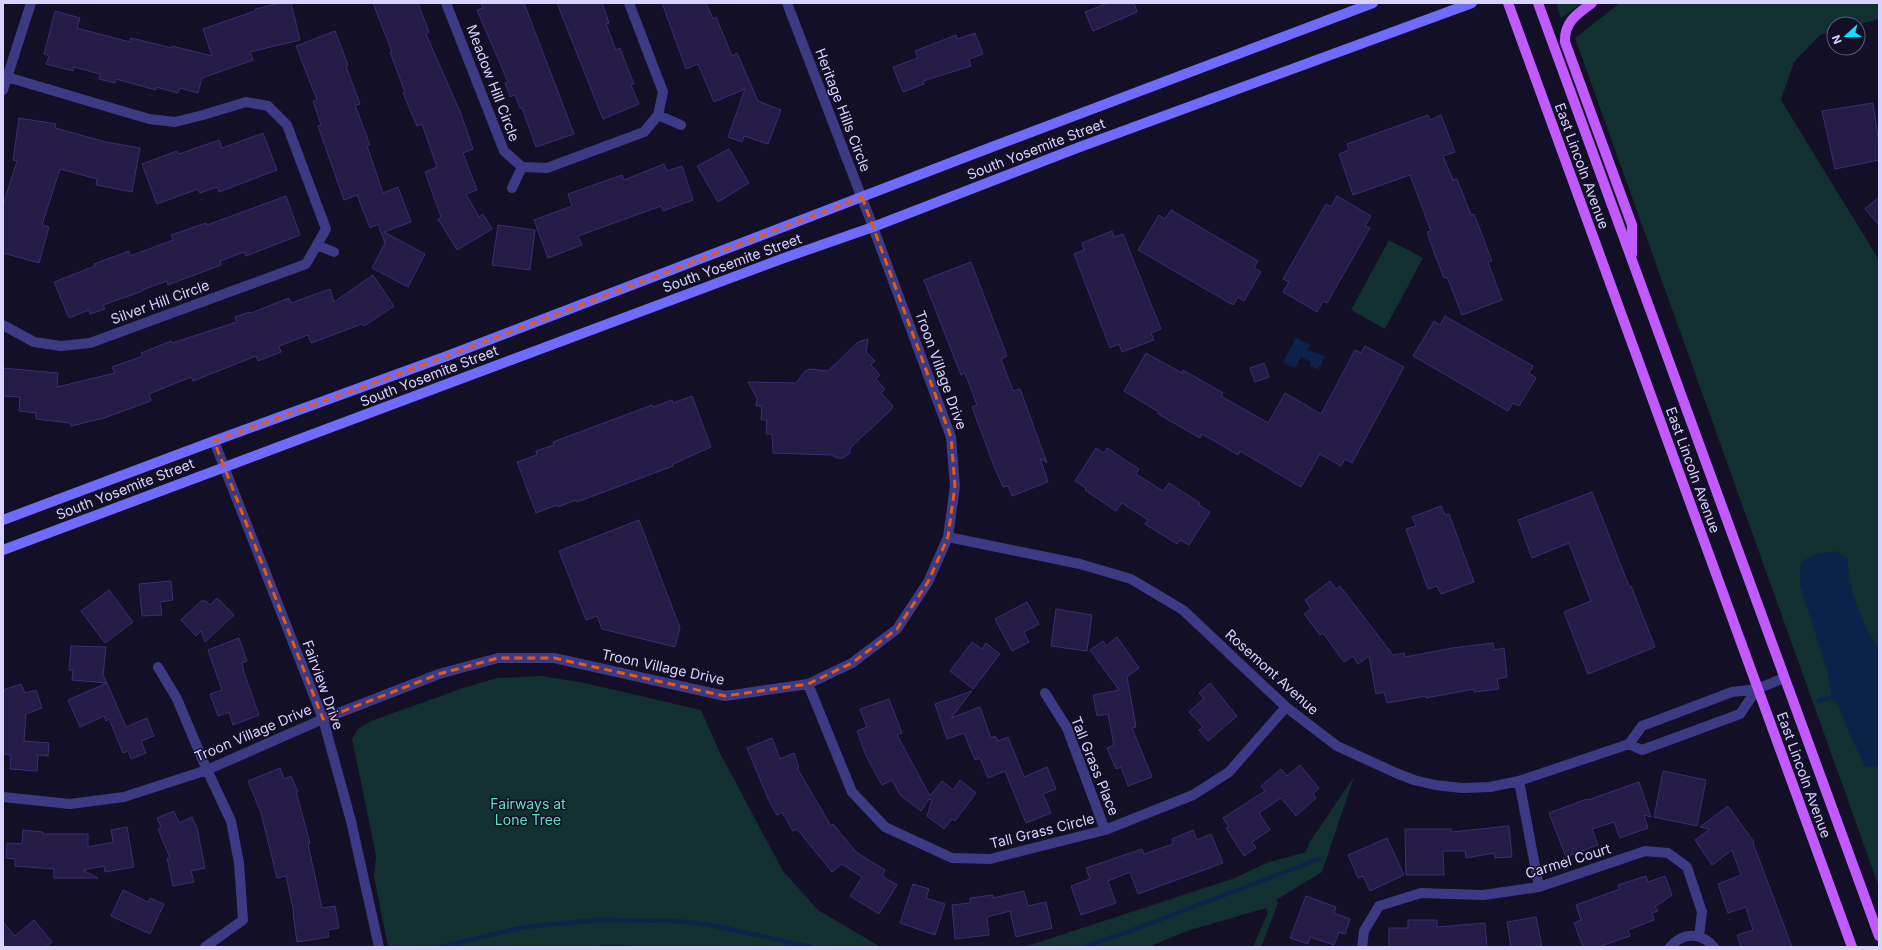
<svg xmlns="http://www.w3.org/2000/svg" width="1882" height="950" font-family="Inter,sans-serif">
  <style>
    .green { fill: #12302f }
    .water { fill: #0c2248 }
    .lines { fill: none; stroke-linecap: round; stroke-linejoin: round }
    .stream { stroke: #0c2248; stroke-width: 4.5 }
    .building { fill: #241b47; stroke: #3b2d73 }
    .minor { stroke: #3d3a85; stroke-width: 10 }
    .tertiary { stroke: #3d3a85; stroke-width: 10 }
    .secondary { stroke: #6f6bff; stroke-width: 10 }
    .primary { stroke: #c25bff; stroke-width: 10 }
    .marked { fill: none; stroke: #e8590c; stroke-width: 3; stroke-dasharray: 8 5; stroke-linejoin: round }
    .labels { text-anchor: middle; stroke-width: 3; stroke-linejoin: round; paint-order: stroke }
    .street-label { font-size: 14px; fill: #d9d4ff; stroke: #130f26 }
    .park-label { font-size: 14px; fill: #5fe0c0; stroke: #130f26 }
  </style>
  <rect width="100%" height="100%" fill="#130f26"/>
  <path class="green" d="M 1556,3 L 1582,3 L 1561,18 Z
    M 1620,3 L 1879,3 L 1879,19 L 1858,25 L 1834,24 L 1834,31 L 1820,35 L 1794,62 L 1781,100 L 1879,260 L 1879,887 L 1575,38 Z
    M 1389,240 L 1423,258 L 1385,329 L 1351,310 Z
    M 541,676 L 585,683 L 701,710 L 720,753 L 783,871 L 818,910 L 879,946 L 893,947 L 673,947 L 609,945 L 581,947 L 388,947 L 374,876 L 376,855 L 352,739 L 358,729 L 371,721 L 463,688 L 497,678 Z
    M 1354,777 L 1322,872 L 1276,900 L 1278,903 L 1261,947 L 1253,947 L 1268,912 L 1266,908 L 1187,931 L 1148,947 L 1024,947 L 1235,878 L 1266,863 L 1306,852 L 1309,843 Z"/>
  <path class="water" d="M 1296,338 L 1310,345 L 1307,350 L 1325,356 L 1318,370 L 1310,365 L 1311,362 L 1301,357 L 1295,368 L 1283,362 Z
    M 1836,551 L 1848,559 C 1845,577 1865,635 1879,648 L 1879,766 L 1867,767 L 1864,764 L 1847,729 L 1839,706 L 1832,697 L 1827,671 L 1800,585 L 1800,566 L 1804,560 L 1819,553 Z"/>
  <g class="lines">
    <path class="stream" d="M 1819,701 L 1832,697
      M 441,947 L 524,927 L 599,920 L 676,921 L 710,925 L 811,947
      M 1083,947 L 1130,931 L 1319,859"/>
  </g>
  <path class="building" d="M 281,3 L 291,3 L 300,40 L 250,52 L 253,60 L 202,78 L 198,93 L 180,88 L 178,93 L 156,87 L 156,90 L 116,79 L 115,83 L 99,79 L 100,74 L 74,67 L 73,71 L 46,64 L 49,56 L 44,54 L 55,11 L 80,18 L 77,28 L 84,30 L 130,42 L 131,38 L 172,48 L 172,46 L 212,56 L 203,29 L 255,11 L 255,9 Z
    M 373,3 L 418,3 L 429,32 L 426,34 L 461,114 L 473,149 L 463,153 L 477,190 L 466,194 L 479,217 L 483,214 L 492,229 L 457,250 L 438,219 L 441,217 L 425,172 L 437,167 L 422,124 L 417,126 L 403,93 L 405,92 L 390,52 L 392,52 Z
    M 481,3 L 524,3 L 574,134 L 536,147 L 522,108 L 520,108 L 515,95 L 510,97 L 505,83 L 508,82 L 477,10 L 483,8 Z
    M 557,3 L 602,3 L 609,23 L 606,24 L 616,50 L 620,48 L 628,69 L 634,84 L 631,85 L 639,104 L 603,119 Z
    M 662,3 L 706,3 L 713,19 L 716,17 L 732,56 L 737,53 L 758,101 L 781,110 L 768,144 L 744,136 L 742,142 L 728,137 L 745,89 L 714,102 L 698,64 L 686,69 Z
    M 1108,3 L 1134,3 L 1137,12 L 1093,31 L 1085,12 Z
    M 335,31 L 348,65 L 346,66 L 360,104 L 355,105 L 370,145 L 367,146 L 383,193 L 398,187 L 411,222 L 384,232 L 425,254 L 408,287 L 372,268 L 385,243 L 378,224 L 370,228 L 357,195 L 344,200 L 318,126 L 321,125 L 313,101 L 317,100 L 296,46 Z
    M 975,33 L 983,54 L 969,59 L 971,66 L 923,81 L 924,84 L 903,92 L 893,67 L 918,58 L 915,51 L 956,35 L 957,39 Z
    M 1873,103 L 1879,144 L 1879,160 L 1835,169 L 1822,111 Z
    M 1428,115 L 1430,120 L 1441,115 L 1455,152 L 1443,156 L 1453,180 L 1457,179 L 1471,215 L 1474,214 L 1492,261 L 1488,262 L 1502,300 L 1462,315 L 1447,277 L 1444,278 L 1435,255 L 1427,232 L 1431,231 L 1410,175 L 1353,195 L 1339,154 L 1349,150 L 1347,144 Z
    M 19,118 L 56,124 L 55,128 L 106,142 L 140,148 L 132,192 L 96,185 L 97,179 L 60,169 L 42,225 L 49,227 L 39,263 L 3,253 L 3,205 L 17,161 L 13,160 Z
    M 263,133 L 277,170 L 219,192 L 217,187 L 200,193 L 198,189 L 157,204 L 142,164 L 177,151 L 179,154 L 219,140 L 222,148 Z
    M 729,149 L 749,183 L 718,202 L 697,166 Z
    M 664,164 L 667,171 L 682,166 L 693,200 L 663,211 L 661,206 L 578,236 L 582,245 L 548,258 L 534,220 L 572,206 L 568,194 L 622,175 L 624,180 Z
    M 286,196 L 300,235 L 246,256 L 244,252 L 220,261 L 221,265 L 168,285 L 167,281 L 142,290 L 143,291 L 103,305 L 105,309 L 90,314 L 89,310 L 69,318 L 54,282 L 95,266 L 94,264 L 129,251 L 130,256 L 173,240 L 171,235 L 206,223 L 207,225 Z
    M 1337,196 L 1371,216 L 1365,226 L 1370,228 L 1327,303 L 1323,301 L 1317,312 L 1283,292 L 1289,282 L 1283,279 L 1326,204 L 1331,207 Z
    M 1879,197 L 1879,225 L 1865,209 Z
    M 1171,210 L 1258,261 L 1254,268 L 1261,272 L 1244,301 L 1238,297 L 1233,305 L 1138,250 L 1159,215 L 1165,219 Z
    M 498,225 L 535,230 L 530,270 L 492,265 Z
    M 1112,231 L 1114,237 L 1123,234 L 1161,329 L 1151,333 L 1154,340 L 1122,352 L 1119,344 L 1110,348 L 1074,254 L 1084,250 L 1082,243 Z
    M 971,262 L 1007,356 L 1001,359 L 1013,391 L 1020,389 L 1047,463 L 1040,458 L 1048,482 L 1012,496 L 1008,486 L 1003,487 L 994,466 L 972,407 L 977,405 L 965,373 L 961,375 L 924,280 Z
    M 373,275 L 394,306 L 364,326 L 362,324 L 311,343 L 308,335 L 279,346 L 281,352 L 258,361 L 256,356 L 193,381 L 191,377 L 149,394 L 151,401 L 104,418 L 71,426 L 70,423 L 36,419 L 36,413 L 19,411 L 20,397 L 3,396 L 3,368 L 58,373 L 57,387 L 115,373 L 112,367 L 143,356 L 141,353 L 171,341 L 172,343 L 237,322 L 235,317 L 250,312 L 251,313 L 289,298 L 291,303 L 330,289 L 334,302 Z
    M 1445,316 L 1533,366 L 1529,373 L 1536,378 L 1519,406 L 1513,403 L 1508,411 L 1413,356 L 1434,321 L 1440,325 Z
    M 868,339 L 866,352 L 875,361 L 871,365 L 880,375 L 876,379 L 885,389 L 881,393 L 893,406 L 890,411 L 851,447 L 849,454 L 843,458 L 837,458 L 832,455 L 773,453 L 772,434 L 766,434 L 767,420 L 761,420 L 762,406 L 756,406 L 757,398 L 748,382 L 796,383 L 805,371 L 810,369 L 828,371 L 858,342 Z
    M 1365,346 L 1404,367 L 1352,463 L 1345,459 L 1341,466 L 1320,454 L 1301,487 L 1240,451 L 1238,455 L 1202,434 L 1200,438 L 1158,414 L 1159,412 L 1124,391 L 1146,353 L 1182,373 L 1183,370 L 1223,393 L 1221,396 L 1268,423 L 1285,393 L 1321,414 L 1355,350 L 1361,353 Z
    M 1264,363 L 1269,377 L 1255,382 L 1250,368 Z
    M 692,396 L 711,447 L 673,464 L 673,466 L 577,502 L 576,500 L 558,507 L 557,505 L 536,513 L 517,462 L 537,455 L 536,451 L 554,445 L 553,442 L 652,405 L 653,407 L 672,400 L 673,403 Z
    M 1096,448 L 1104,453 L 1107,448 L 1139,469 L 1136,474 L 1163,491 L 1169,483 L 1200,503 L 1199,505 L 1210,512 L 1189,545 L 1180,540 L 1177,544 L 1145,524 L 1148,520 L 1122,503 L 1116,511 L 1085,490 L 1086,488 L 1075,481 Z
    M 1592,492 L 1629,586 L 1631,586 L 1655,647 L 1588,674 L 1564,612 L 1591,601 L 1569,543 L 1532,558 L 1518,520 Z
    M 1441,506 L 1445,515 L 1449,514 L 1474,582 L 1441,594 L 1437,586 L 1428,589 L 1406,529 L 1416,526 L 1412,517 Z
    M 639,520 L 680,628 L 675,647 L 602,629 L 597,616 L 586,620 L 559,551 Z
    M 171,581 L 173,600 L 160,602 L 162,615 L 142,616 L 139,584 Z
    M 1330,581 L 1336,589 L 1340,586 L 1393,655 L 1404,653 L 1405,657 L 1452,648 L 1493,643 L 1494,650 L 1504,648 L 1507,677 L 1497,679 L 1499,689 L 1474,692 L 1474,689 L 1426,698 L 1426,696 L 1387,703 L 1384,692 L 1376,694 L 1369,656 L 1358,664 L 1353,656 L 1344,662 L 1323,633 L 1320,635 L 1304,614 L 1311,609 L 1305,600 Z
    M 109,590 L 133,622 L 105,643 L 81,611 Z
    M 217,598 L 234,615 L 205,642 L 201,631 L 196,636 L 181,620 L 201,601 L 206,601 L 210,605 Z
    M 1027,602 L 1039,624 L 1024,632 L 1029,642 L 1012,651 L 995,619 Z
    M 1056,609 L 1092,615 L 1087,651 L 1051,646 Z
    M 1117,637 L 1139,668 L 1127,677 L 1136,727 L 1132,728 L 1152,777 L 1128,786 L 1121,767 L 1116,769 L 1107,748 L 1114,745 L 1108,714 L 1097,716 L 1093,695 L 1119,690 L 1090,650 L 1103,641 L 1106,646 Z
    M 239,638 L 247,661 L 242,663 L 244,672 L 259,715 L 233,725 L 229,712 L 218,716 L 210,694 L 222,690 L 208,650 Z
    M 972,642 L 982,649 L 986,643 L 1000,654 L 973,689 L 950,671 Z
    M 71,646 L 106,647 L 103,675 L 107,683 L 72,680 L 73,670 L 69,670 Z
    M 107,683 L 126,727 L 147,718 L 154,736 L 141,741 L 146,753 L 131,759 L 128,751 L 123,753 L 109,719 L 106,721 L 104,716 L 80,727 L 68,700 Z
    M 1210,683 L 1237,716 L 1208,741 L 1199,730 L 1203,727 L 1189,712 L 1204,698 L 1199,693 Z
    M 21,684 L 25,693 L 36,690 L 42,708 L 26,714 L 24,741 L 49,743 L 48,756 L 38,755 L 37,771 L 10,769 L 11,755 L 3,754 L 3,690 Z
    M 972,691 L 951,718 L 980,707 L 991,738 L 995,736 L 998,741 L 1008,737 L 1024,777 L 1047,767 L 1056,789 L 1043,794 L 1051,813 L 1026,823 L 1005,771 L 988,778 L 980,758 L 975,760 L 964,733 L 947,739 L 935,704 Z
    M 889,699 L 902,733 L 897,735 L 930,796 L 942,781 L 953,790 L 960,780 L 976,793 L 955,821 L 952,819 L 944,829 L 927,816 L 932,800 L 929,799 L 921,811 L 900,795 L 892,780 L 882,785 L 866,756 L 857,731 L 867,727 L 860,709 Z
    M 772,738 L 780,759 L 794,753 L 799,768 L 797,768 L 831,826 L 833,824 L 856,852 L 885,870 L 882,876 L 897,885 L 879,914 L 850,896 L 862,877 L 842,864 L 832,872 L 797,829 L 793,831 L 782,812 L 777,815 L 769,801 L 747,748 Z
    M 1300,765 L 1319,788 L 1313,794 L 1316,798 L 1296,816 L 1281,798 L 1259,813 L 1270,830 L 1252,842 L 1256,848 L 1244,856 L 1226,828 L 1229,827 L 1223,818 L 1265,791 L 1261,786 L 1281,769 L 1287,776 Z
    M 280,768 L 284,779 L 291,776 L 298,792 L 296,792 L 310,843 L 308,844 L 322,908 L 335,906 L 339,928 L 328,930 L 329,937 L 297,942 L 293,913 L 294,913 L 286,876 L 277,878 L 261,813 L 248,781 Z
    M 1663,771 L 1706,780 L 1697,826 L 1654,817 Z
    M 1639,782 L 1651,817 L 1644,815 L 1648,828 L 1620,838 L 1614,822 L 1592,829 L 1598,845 L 1566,857 L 1549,813 L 1587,799 L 1588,800 Z
    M 1728,806 L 1754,842 L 1753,843 L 1792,947 L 1741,947 L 1737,935 L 1753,930 L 1746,907 L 1728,913 L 1718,884 L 1741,875 L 1732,850 L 1712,865 L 1695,840 L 1710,829 L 1700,827 Z
    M 174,811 L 179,823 L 192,817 L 197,828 L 205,868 L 191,871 L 194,882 L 173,886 L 167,858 L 170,858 L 158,829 L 161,827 L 157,818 Z
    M 1509,826 L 1512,857 L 1495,858 L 1494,853 L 1466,858 L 1465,851 L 1443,851 L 1444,875 L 1406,875 L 1405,829 L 1451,829 L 1451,832 Z
    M 127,827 L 134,867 L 105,872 L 104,866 L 83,870 L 98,878 L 54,878 L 54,869 L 15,866 L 15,859 L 6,858 L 7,843 L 22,844 L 23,830 L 43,832 L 43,834 L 88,834 L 88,847 L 113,842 L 111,830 Z
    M 1193,830 L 1197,840 L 1211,834 L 1223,863 L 1138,894 L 1130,872 L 1108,881 L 1116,903 L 1081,915 L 1071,886 L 1090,879 L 1086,868 L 1142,849 L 1144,854 L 1173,844 L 1172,839 Z
    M 1387,838 L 1404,875 L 1370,891 L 1363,876 L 1358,878 L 1348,855 Z
    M 1646,876 L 1648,882 L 1665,876 L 1672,895 L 1655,907 L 1658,911 L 1652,913 L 1654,920 L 1628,930 L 1630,936 L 1598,947 L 1583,947 L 1574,923 L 1581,920 L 1576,905 L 1620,889 L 1618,885 Z
    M 913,884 L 929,889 L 926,898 L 945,904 L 935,935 L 900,923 Z
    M 123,890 L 148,902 L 150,898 L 164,904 L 150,934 L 111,916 Z
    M 1024,891 L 1028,906 L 1046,902 L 1052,928 L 1016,937 L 1010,911 L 987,917 L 989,935 L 955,939 L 952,905 L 970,903 L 970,898 L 993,895 L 993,898 Z
    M 1306,896 L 1336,907 L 1334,913 L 1350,919 L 1345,934 L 1339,932 L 1334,945 L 1310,937 L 1308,944 L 1290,938 Z
    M 1536,917 L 1542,947 L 1511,947 L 1507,922 Z
    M 34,920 L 52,942 L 45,947 L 3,947 L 3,922 L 15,936 Z
    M 1408,920 L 1437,920 L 1437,927 L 1485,923 L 1487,947 L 1389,947 L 1389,928 L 1408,928 Z"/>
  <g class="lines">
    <path class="minor" d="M 446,3 L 504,151 L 522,167 L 547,168 L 644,132 L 658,115 L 663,92 L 629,3
      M 3,90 L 31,3
      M 658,115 L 681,125
      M 512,188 L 522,167
      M 317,245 L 334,252
      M 3,325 L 34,342 L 61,346 L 90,343 L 306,264 L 326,229 L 287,125 L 268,106 L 246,102 L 203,115 L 175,122 L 149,119 L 7,77
      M 948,537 L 1080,564 L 1131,579 L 1183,610 L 1286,707 L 1337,746 L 1396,773 L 1414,780 L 1435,785 L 1462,788 L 1490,787 L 1519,781 L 1629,744 L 1642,726 L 1732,692 L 1757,689 L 1784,678
      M 158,667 L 177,699 L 207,770 L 231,821 L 239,863 L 243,920 L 205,947
      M 808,684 L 852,792 L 885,827 L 952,858 L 990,859 L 1105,830 L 1193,795 L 1229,772 L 1286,707
      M 1045,693 L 1067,728 L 1105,830
      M 1629,744 L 1642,750 L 1740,714 L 1757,689
      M 1519,781 L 1539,887
      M 3,797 L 70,804 L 124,797 L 207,770 L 323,719 L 439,674 L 498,658 L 554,658 L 725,696 L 808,684 L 852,663 L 897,629 L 928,582 L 948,537 L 955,486 L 951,437 L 873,227
      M 1362,947 L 1364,931 L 1379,906 L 1421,893 L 1483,895 L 1539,887 L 1645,851 L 1668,853 L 1687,867 L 1702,912 L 1699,936
      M 1670,947 C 1683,932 1701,932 1714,947"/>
    <path class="tertiary" d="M 787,3 L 873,227
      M 214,441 L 323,719 L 351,821 L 379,947"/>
    <path class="secondary" d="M 3,520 L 214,441 L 447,356 L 997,145 L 1373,3
      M 3,550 L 784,258 L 873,227 L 1077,148 L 1472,3"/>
    <path class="primary" d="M 1508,3 L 1852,947
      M 1538,3 L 1879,936
      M 1592,3 C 1577,14 1564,22 1565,42 L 1632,225 L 1632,254"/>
  </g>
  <path class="marked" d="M 862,197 L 951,437 L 955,486 L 948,537 L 928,582 L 897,629 L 852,663 L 808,684 L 725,696 L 554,658 L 498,658 L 439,674 L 323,719 L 214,441 L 447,356 Z"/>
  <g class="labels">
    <g class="street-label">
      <text transform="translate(493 83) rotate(69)" y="5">Meadow Hill Circle</text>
      <text transform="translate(843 110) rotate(69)" y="5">Heritage Hills Circle</text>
      <text transform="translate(1036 149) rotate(-21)" y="5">South Yosemite Street</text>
      <text transform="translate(1582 166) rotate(70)" y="5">East Lincoln Avenue</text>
      <text transform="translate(732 263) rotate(-20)" y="5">South Yosemite Street</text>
      <text transform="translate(160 302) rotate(-20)" y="5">Silver Hill Circle</text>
      <text transform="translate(941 370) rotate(70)" y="5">Troon Village Drive</text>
      <text transform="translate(429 376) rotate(-21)" y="5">South Yosemite Street</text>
      <text transform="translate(1693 470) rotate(70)" y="5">East Lincoln Avenue</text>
      <text transform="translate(125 489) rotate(-21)" y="5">South Yosemite Street</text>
      <text transform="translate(663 667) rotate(12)" y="5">Troon Village Drive</text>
      <text transform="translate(1272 672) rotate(42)" y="5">Rosemont Avenue</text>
      <text transform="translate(323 685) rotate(70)" y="5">Fairview Drive</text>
      <text transform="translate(253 733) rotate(-23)" y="5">Troon Village Drive</text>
      <text transform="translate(1095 766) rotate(68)" y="5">Tall Grass Place</text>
      <text transform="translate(1804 775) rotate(70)" y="5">East Lincoln Avenue</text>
      <text transform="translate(1042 831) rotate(-14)" y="5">Tall Grass Circle</text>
      <text transform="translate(1568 861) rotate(-17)" y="5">Carmel Court</text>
    </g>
    <g class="park-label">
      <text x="528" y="809">Fairways at<tspan x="528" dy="16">Lone Tree</tspan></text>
    </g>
  </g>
  <rect width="1882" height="950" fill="none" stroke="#d9d4ff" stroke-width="8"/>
  <g transform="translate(1846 36) rotate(249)"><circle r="19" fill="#130f26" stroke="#625e7d"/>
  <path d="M0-3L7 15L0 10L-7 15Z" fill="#00e5ff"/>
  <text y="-6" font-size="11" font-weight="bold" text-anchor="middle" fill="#d9d4ff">N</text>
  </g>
</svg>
